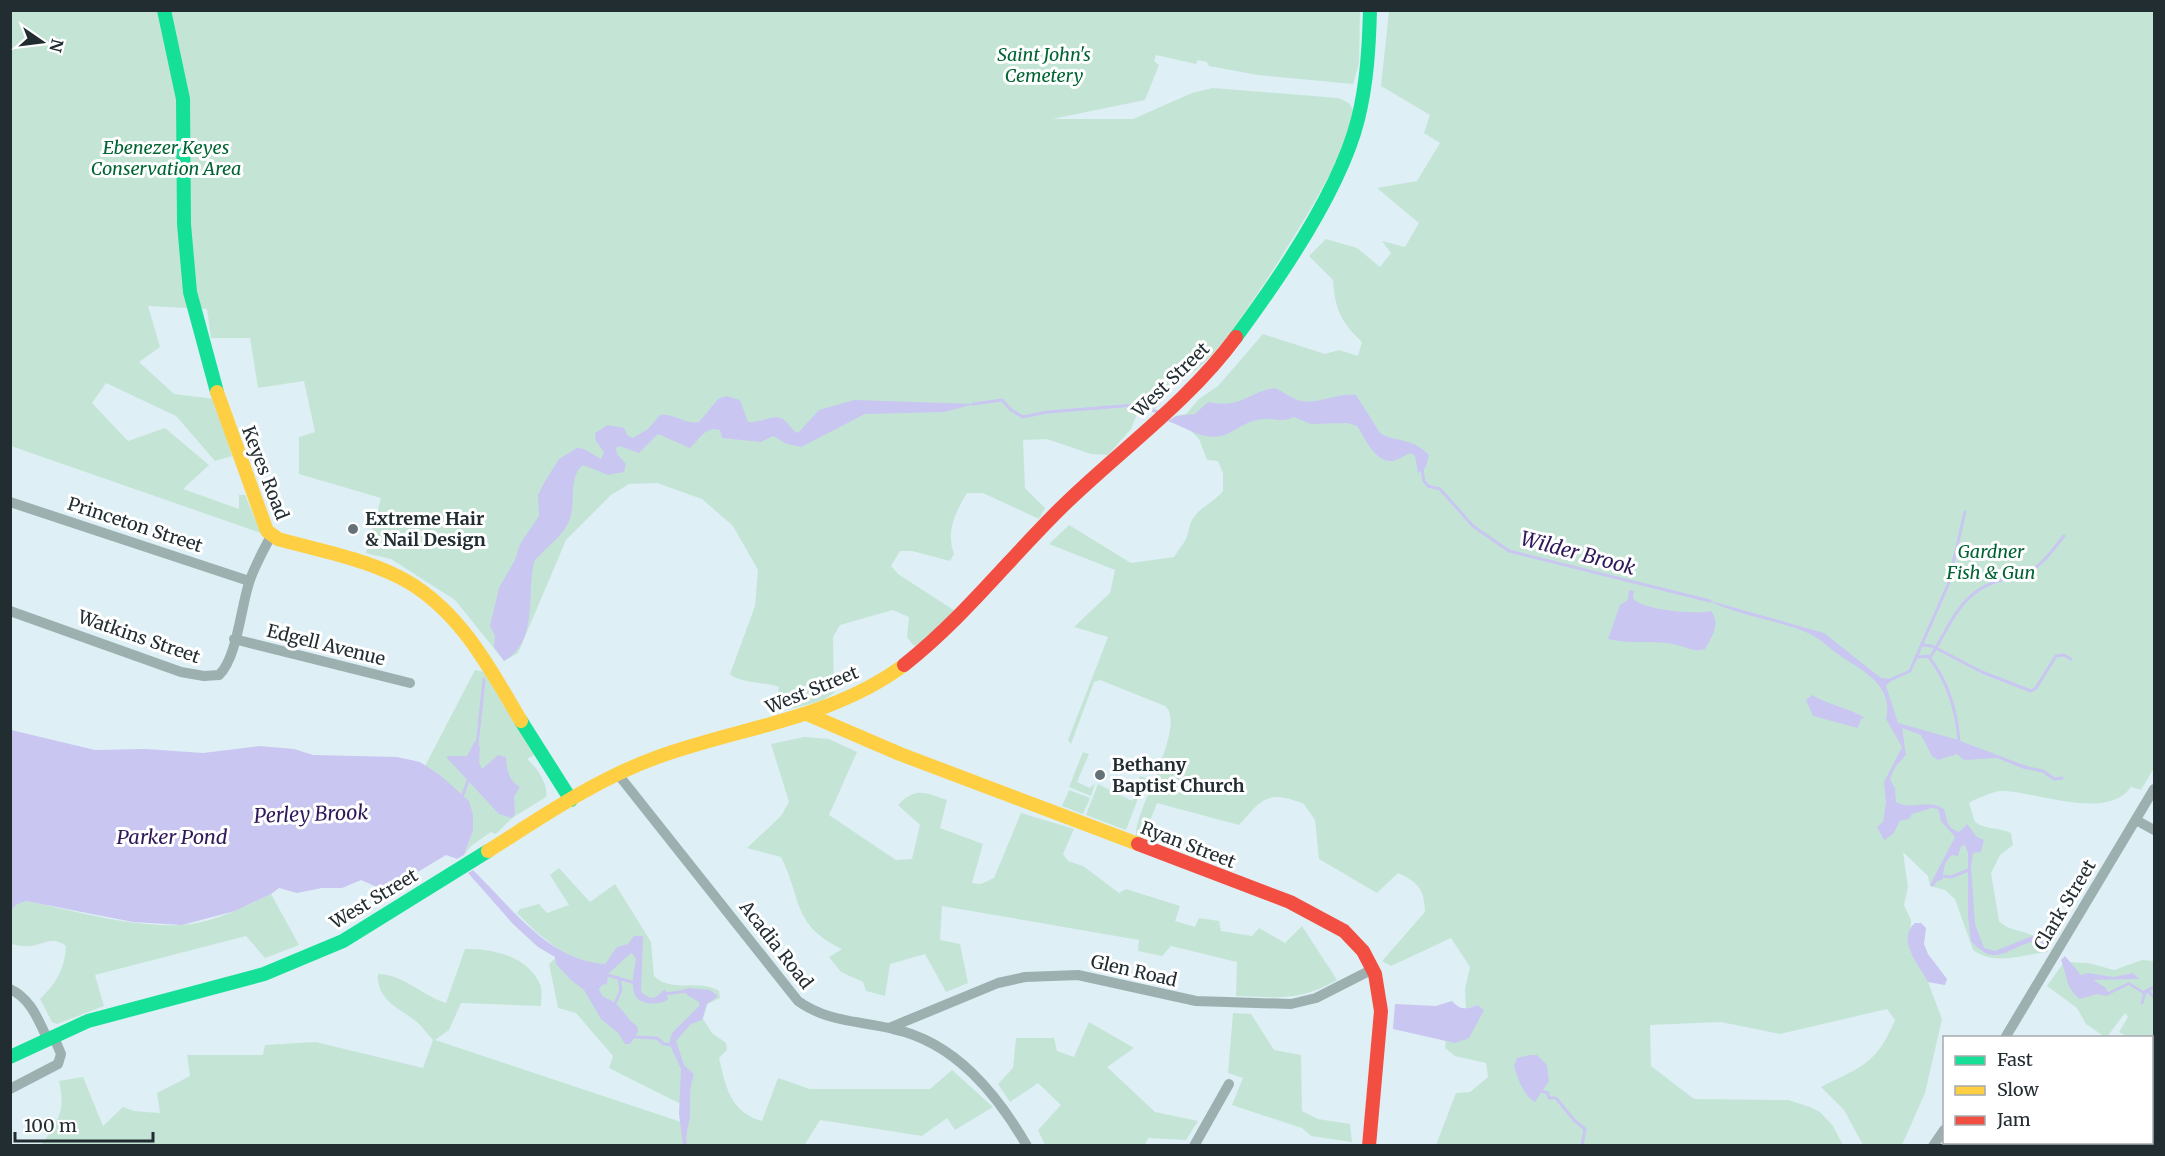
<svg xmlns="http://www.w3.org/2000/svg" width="2165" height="1156" font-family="Merriweather,serif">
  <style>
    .green { fill: #c4e5d6 }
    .water { fill: #c9c6f1 }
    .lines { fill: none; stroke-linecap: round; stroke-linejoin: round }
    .stream { stroke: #c9c6f1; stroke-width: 3 }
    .street { stroke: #9db0b0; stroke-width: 10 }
    .fast { stroke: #16e098; stroke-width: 14 }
    .slow { stroke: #ffcf43; stroke-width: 14 }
    .jam { stroke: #f24e42; stroke-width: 14 }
    .poi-dot { fill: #647176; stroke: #fff; stroke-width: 2 }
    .labels { text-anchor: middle; stroke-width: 6; stroke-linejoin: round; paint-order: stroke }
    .park-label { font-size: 18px; font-style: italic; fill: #016433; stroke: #fff }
    .street-label { font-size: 18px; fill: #222d32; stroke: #fff }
    .poi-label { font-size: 18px; font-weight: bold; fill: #222d32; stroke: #fff; text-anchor: start }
    .water-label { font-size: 20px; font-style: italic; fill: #2f195b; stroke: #fff }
  </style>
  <rect width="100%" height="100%" fill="#deeff5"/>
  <path class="green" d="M 11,11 L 1360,11 L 1359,63 L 1353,84 L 1258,75 L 1209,66 L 1207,62 L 1198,60 L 1196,64 L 1156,55 L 1154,61 L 1159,65 L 1145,100 L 1052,119 L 1133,119 L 1192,93 L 1213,88 L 1338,98 C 1343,100 1350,102 1352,108 C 1364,139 1243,319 1218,348 C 1202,367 1182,381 1162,395 L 1160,404 L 1152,411 L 1139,409 L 1131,429 L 1108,455 L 1091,454 L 1047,439 L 1023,440 L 1025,488 L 1045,508 L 1039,519 L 983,493 L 967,493 C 955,513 946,531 954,554 L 950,561 L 912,551 L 900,551 L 891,566 L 898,574 L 955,611 L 928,638 L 914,646 L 907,637 L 909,617 L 893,610 L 840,625 L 833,637 L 834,693 L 821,701 L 787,710 L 777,700 L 779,687 C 766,682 738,683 730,674 L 755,606 L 758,570 L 733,526 L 702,499 L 657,483 L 629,484 L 611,495 L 566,540 L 518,653 L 504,661 L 455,600 L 391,559 L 366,553 L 381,498 L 299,474 L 299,437 L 315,432 L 304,381 L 258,388 L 250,338 L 211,338 L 207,309 L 148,306 L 160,347 L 139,362 L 174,394 L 215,399 L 232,456 L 215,461 L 176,416 L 106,383 L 92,403 L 128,441 L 165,428 L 209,465 L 183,489 L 239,509 L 239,495 L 245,495 L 261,533 L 11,446 Z
    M 1389,11 L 2154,11 L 2154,768 L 2141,790 L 2131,787 C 2106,823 2031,789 1999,791 C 1992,792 1975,799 1969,803 L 1975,822 C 1985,830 1999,827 2011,833 L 2013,845 L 2000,855 L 1991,873 L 1999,921 C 2011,934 2033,929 2050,946 L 2047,952 C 2022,955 1995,966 1973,950 L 1955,899 L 1945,890 L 1930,886 L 1928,876 L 1903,852 L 1908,887 L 1904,905 L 1911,920 L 1910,951 L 1928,982 L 1942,1019 L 1925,1093 L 1902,1145 L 1863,1145 L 1844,1110 L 1821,1087 C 1862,1066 1876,1065 1895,1020 L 1887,1009 L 1780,1034 L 1721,1022 L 1650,1025 L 1651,1066 L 1694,1099 L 1788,1100 L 1810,1107 L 1820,1112 L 1833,1126 L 1843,1145 L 1436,1145 L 1456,1093 L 1470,1092 L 1488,1077 L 1486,1063 L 1455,1056 L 1445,1048 L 1446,1041 L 1455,1042 L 1477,1005 L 1466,1009 L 1465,989 L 1470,967 L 1451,938 L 1391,966 L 1382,961 L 1425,912 C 1425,890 1417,881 1398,873 L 1377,893 L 1319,859 L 1315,820 L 1304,804 C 1267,789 1262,799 1239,825 L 1157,803 L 1143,839 L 1136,836 C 1134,810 1188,725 1165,706 L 1100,680 L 1094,682 L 1071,744 L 1068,740 L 1108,637 L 1074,627 L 1110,593 L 1115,570 L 1049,544 L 1069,525 L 1131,563 L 1174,557 C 1178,550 1185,543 1187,536 C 1190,528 1189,523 1194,517 C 1202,506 1214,502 1223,491 L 1223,473 L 1218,461 L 1207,460 L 1199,439 L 1189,429 L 1168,421 L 1176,416 L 1186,414 L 1199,399 L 1218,386 L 1263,334 L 1325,354 L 1339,350 L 1358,356 L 1362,342 C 1341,322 1335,310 1333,280 L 1309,256 L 1326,239 L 1357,248 L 1380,267 L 1391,253 L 1382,241 L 1405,247 L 1419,223 L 1377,188 L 1417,181 L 1440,143 L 1424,133 L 1430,115 L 1381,86 Z
    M 475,670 L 484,672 L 534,755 L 527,759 C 536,766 549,785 546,797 L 512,818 L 496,834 L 491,832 L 471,846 L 464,855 L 473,831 L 440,775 L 425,766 Z
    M 804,737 L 829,739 L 857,752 L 829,815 L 896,860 L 912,859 L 920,825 L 898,805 C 916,786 925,793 947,800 L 940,828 L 983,844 L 972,883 L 981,884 L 994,878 L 1021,813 L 1074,829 L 1063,854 L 1068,861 L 1083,866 L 1119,893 L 1126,889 L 1180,906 L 1175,921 L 1195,927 L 1199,918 L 1219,921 L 1221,931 L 1252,936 L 1259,928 L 1285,943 L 1302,926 L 1337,980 C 1298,1002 1279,997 1236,996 L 1237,962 L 1171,946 L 1162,956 L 1138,951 L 1139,940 L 942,906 L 940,940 L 960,944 L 968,983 L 946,992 L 925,954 L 890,964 L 885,996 L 866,991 L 863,982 L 841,972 L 829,957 L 842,949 C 792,925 802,899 781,857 L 747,848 L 781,816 L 789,802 L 771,744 Z
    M 1083,752 L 1089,754 L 1077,782 L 1090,788 L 1095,783 L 1091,796 L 1069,787 Z
    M 1140,776 L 1146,778 L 1126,830 L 1086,815 L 1098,784 L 1132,801 L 1141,785 L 1138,781 Z
    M 1069,790 L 1090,798 L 1083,814 L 1062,806 Z
    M 559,868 L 590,902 L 615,884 L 651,942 L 654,976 C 673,994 697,978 719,991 L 720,998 L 707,1004 L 703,1019 L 712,1033 L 726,1043 L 727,1050 L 719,1058 C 726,1087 730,1112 762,1121 L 778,1078 L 810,1089 L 930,1089 L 952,1070 L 993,1107 L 955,1130 L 947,1118 L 922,1136 L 820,1120 L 804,1146 L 41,1146 C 58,1120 66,1112 59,1081 L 83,1077 L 103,1126 L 123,1107 L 134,1111 L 160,1113 L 157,1093 L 190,1076 L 187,1055 L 263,1055 L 265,1045 L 316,1042 L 423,1068 L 433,1040 C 427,1034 423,1027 417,1022 C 399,1008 376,1000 378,974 C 403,974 423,996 446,1003 L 465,949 C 492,949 525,955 539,982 C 543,988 541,999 541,1006 L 461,1003 L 449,1030 L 435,1040 L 687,1124 L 690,1116 L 688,1102 L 681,1099 L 681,1104 L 609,1068 L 613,1056 L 576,1013 L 558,1008 L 549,964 L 562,952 L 535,931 L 517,913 L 520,909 L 539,904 L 547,913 L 569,905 L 550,875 Z
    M 271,894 L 299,945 L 265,958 L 246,936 L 95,975 L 104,1006 L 57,1024 L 52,1022 L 40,999 C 56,984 65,968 66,946 C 52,935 46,944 30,946 C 24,947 16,945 11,944 L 11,911 L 16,905 L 26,901 C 76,911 129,927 180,925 C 212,924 244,907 271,894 Z
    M 2142,960 L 2154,961 L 2154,1053 L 2152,1052 L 2152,1038 L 2128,1037 L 2119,1032 L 2128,1017 L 2125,1013 L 2107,1037 L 2105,1037 L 2086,1024 L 2077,1008 L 2047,986 L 2064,962 L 2088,963 L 2114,970 Z
    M 1233,1013 L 1251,1014 L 1274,1050 L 1301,1055 L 1302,1111 L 1318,1119 L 1350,1124 L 1352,1142 L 1311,1136 L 1302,1128 L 1232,1105 L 1243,1078 L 1228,1073 Z
    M 1089,1022 L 1134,1048 L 1107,1067 L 1155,1112 L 1198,1121 L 1186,1140 L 1148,1138 L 1145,1145 L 1045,1145 L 1038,1130 L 1061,1105 L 1038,1083 L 1010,1102 L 998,1084 L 1013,1068 L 1016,1038 L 1054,1038 L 1057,1051 L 1074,1057 Z"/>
  <path class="water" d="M 1275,388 C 1284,392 1293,400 1302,401 C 1320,404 1335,393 1356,395 L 1380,433 C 1397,443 1412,437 1429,455 L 1426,467 L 1418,473 L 1415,456 L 1410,453 C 1405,455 1398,460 1393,461 C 1375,463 1365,438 1357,426 L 1347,423 L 1311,424 L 1294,417 C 1282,423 1276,418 1263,419 C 1250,420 1240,427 1229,433 C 1206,444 1188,428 1168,421 L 1176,416 L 1195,414 L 1208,402 C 1242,409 1248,392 1275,388 Z
    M 726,396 L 740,400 L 748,422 C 759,424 773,413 783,419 C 789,423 791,430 798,433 L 819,410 L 854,400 L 975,404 L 944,412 L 865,414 L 801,447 L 787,444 L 773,436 L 761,442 L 722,438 L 720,430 C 705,426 700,439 690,448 L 658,434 L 639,453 L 619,446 L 616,448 L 617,454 L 626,464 L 624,472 L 608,475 L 583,465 C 568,477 576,502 570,518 C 564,537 545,547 534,562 C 526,596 539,641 504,661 L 494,647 L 495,636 L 490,626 L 499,588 L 515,560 L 520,544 L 539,516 L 538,495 L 544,483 L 559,459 L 577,448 L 584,449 L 601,459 L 604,452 L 596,441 L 595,433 L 608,425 L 624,428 L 628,436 L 633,438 L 648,429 L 660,415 C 675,413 685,425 699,422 L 718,399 Z
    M 1629,590 L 1634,591 L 1633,598 C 1640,610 1699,615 1711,611 C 1721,623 1712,637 1705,649 C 1694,653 1687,647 1677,645 C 1655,639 1631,645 1608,639 L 1620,605 L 1628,600 Z
    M 1707,600 L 1824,633 L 1881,678 L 1892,679 L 1886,686 L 1898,723 L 1955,739 L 2045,773 L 2019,767 L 1997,758 L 1964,760 L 1957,754 L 1938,760 L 1932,756 L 1921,735 L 1902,728 L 1906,755 L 1895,767 L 1890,779 L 1895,788 L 1896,802 C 1913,811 1927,798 1944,809 C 1948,820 1945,827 1959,832 L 1967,824 L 1977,837 L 1984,840 L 1981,852 L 1973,853 L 1971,867 L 1975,924 L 1984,948 L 1995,951 L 2030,937 L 2038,936 L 2050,946 L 2047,952 L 2031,942 C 2003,951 1995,967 1971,941 L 1968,917 L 1968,853 L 1965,845 L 1961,846 L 1958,856 L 1952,855 C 1943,862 1944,871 1942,880 L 1937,881 L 1933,887 L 1930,885 L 1955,837 L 1941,821 L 1938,809 L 1932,808 L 1912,814 L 1909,819 L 1900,821 L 1893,834 L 1884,840 L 1877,827 L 1883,822 L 1886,802 L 1884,782 L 1902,747 L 1886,719 C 1894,687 1865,672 1842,657 C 1830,649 1821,639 1808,633 C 1775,619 1739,616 1707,600 Z
    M 1812,695 C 1829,705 1849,708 1865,718 L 1861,719 L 1858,728 L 1813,716 L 1806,700 Z
    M 11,730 L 95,750 L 146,749 L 203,753 L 259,746 L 294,749 L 313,755 L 397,757 L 420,762 L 440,775 L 469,801 L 473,815 L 473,831 L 464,855 L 457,859 L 446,855 L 386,891 L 361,880 L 342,888 L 322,888 L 297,893 L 279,888 L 271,894 L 235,911 L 182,925 L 133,922 L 26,901 L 16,905 L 11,911 Z
    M 475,741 L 480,747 L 479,762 L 482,769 L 498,755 L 506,757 C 507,770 508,780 520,787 L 514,797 L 515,814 L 512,818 L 499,814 L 447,758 L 447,756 L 467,756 Z
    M 473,870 C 511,907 548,960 605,964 L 617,947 L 628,944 L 634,936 L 643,936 L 641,992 L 650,998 L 656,997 L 665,989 L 668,1000 C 658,1005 637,1006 634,992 C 631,982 635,968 636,958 L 631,953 L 608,974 L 607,984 L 602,985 L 599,989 C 603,1001 610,997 617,1005 C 625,1012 628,1020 637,1026 L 638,1032 L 630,1044 L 625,1044 L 618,1033 L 601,1019 L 584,990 L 571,980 L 556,964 L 555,957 L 538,947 L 513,924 L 468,873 Z
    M 1915,923 L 1921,923 L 1926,928 L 1924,944 L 1928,954 L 1947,979 L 1945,985 L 1928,982 C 1919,965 1896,940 1915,923 Z
    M 2065,956 L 2081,975 L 2088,973 L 2114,977 L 2133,973 L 2139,979 L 2093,980 L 2106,988 L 2108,992 L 2129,982 L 2143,991 L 2154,985 L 2154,988 L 2145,995 L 2129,985 L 2106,996 L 2097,994 L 2080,999 C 2066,990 2067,974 2061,960 Z
    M 689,988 L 710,990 L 718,996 L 707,1004 L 702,1020 L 691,1024 L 676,1041 L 684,1065 L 694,1074 C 689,1089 690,1101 690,1116 C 689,1127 685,1134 687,1145 L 683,1146 L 679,1114 L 681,1069 L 669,1043 L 672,1033 L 699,1006 L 699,1002 L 687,995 L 684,989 Z
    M 1452,1001 C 1460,1010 1466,1010 1477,1005 L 1484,1010 L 1469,1038 L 1455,1043 L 1393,1029 L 1395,1004 L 1436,1006 Z
    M 1530,1055 L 1537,1055 L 1547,1065 L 1549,1081 L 1535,1102 C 1523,1095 1518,1079 1514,1066 L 1517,1058 Z"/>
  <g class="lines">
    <path class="stream" d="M 973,404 L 1002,400 L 1011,410 L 1023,417 L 1047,412 L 1135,405 L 1158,412
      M 1422,469 L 1424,481 L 1428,486 L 1440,489 L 1473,526 L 1509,551 L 1710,601
      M 1923,645 L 1932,646 L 1982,672 L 2031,691 L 2036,688 L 2056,656 L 2064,655 L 2071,659
      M 1917,657 L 1931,656 C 1945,634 1955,607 1976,592 C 1992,579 2014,579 2032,570 C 2045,562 2054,548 2064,536
      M 1929,657 C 1948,682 1957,711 1959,742
      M 1890,680 L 1910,671 L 1948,585 L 1965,512
      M 477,746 L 484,679
      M 2023,767 L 2043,771 L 2054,779 L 2062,778
      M 462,797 L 469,778
      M 1941,876 L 1951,877 L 1969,870
      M 604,974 L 635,983
      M 2149,992 L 2154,997
      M 664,994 L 688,991
      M 2142,1003 L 2145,992
      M 615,1004 L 621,990 L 619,978
      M 634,1037 L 657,1038 L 664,1044 L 672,1045
      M 1541,1091 L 1548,1093 L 1549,1098 L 1556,1098 L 1574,1120 L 1585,1129 L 1582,1146"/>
    <path class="street" d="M 10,502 L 249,581
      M 10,611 L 181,672 L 204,676 L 219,675 C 237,658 241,607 249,583 C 254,567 263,551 271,536
      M 234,639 L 410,683
      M 617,773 L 798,1001 C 827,1022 860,1021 893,1029 C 955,1042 997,1094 1027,1146
      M 2136,820 L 2154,830
      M 10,989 C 30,998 38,1019 47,1038
      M 889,1028 L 998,983 L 1025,977 L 1078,975 L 1196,1001 L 1291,1004 L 1316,998 L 1373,969
      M 2005,1038 L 2154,789
      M 10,1089 L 58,1064 L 61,1054 L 53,1035
      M 2152,1112 L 2154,1113
      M 1194,1146 L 1229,1084
      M 1933,1146 L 1944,1130"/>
    <path class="fast" d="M 164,10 L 183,99 L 184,224 L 190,292 L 217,392
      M 1236,337 C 1279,279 1341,188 1358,119 C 1367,83 1369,47 1370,10
      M 521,721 L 571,800
      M 10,1057 L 88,1021 L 264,974 L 343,941 L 488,851"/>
    <path class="slow" d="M 217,392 L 267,531 L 278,539 C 318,550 360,558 397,576 C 457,605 489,667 521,721
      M 807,714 L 900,754 L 1138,844
      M 488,851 C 542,817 595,780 655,758 C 739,727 830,720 904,665"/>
    <path class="jam" d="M 904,665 C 965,617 1011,556 1066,503 C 1123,448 1189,401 1236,337
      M 1138,844 L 1290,902 L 1344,931 L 1363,951 L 1375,974 L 1381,1011 L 1369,1146"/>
  </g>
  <g class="poi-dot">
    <circle cx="353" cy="529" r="6"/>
    <circle cx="1100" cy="775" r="6"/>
  </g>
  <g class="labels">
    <g class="park-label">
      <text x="1044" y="61">Saint John's<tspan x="1044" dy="21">Cemetery</tspan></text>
      <text x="166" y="154">Ebenezer Keyes<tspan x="166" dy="21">Conservation Area</tspan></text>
      <text x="1991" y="558">Gardner<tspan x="1991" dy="21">Fish &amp; Gun</tspan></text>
    </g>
    <g class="street-label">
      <text transform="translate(1171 380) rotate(-44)" y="6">West Street</text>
      <text transform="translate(265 473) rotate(69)" y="6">Keyes Road</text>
      <text transform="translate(135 525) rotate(18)" y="6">Princeton Street</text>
      <text transform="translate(139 637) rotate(19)" y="6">Watkins Street</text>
      <text transform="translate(326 645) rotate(14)" y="6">Edgell Avenue</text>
      <text transform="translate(812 690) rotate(-22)" y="6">West Street</text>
      <text transform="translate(1188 845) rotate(21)" y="6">Ryan Street</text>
      <text transform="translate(374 899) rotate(-31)" y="6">West Street</text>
      <text transform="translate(2065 905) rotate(-59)" y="6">Clark Street</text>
      <text transform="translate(776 945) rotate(52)" y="6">Acadia Road</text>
      <text transform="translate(1134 971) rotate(13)" y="6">Glen Road</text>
    </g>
    <g class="poi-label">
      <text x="365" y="525">Extreme Hair<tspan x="365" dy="21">&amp; Nail Design</tspan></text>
      <text x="1112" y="771">Bethany<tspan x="1112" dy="21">Baptist Church</tspan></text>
    </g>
    <g class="water-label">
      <text transform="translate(1578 553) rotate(15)" y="7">Wilder Brook</text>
      <text transform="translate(311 814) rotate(-2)" y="7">Perley Brook</text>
      <text x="172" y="844">Parker Pond</text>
    </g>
  </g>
  <rect width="2165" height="1156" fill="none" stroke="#222d32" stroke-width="24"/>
  <rect x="1943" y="1036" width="210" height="108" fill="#ffffff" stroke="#a7abad" stroke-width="1.5"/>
  <rect x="1955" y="1056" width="30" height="9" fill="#16e098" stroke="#a7abad" stroke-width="1.5"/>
  <text x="1997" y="1066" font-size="18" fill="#222d32">Fast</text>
  <rect x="1955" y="1086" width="30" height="9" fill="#ffcf43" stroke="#a7abad" stroke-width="1.5"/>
  <text x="1997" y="1096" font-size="18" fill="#222d32">Slow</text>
  <rect x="1955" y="1116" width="30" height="9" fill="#f24e42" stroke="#a7abad" stroke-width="1.5"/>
  <text x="1997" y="1126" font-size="18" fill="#222d32">Jam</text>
  <g transform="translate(42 42) rotate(104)" stroke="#ffffff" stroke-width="4.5" paint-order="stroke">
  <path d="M0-4.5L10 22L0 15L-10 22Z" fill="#222d32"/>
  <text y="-9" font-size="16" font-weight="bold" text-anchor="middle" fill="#222d32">N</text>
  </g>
  <path d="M15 1132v9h138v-9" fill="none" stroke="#222d32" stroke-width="3"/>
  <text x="24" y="1132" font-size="18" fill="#222d32" stroke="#ffffff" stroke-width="4.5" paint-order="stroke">100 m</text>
</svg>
